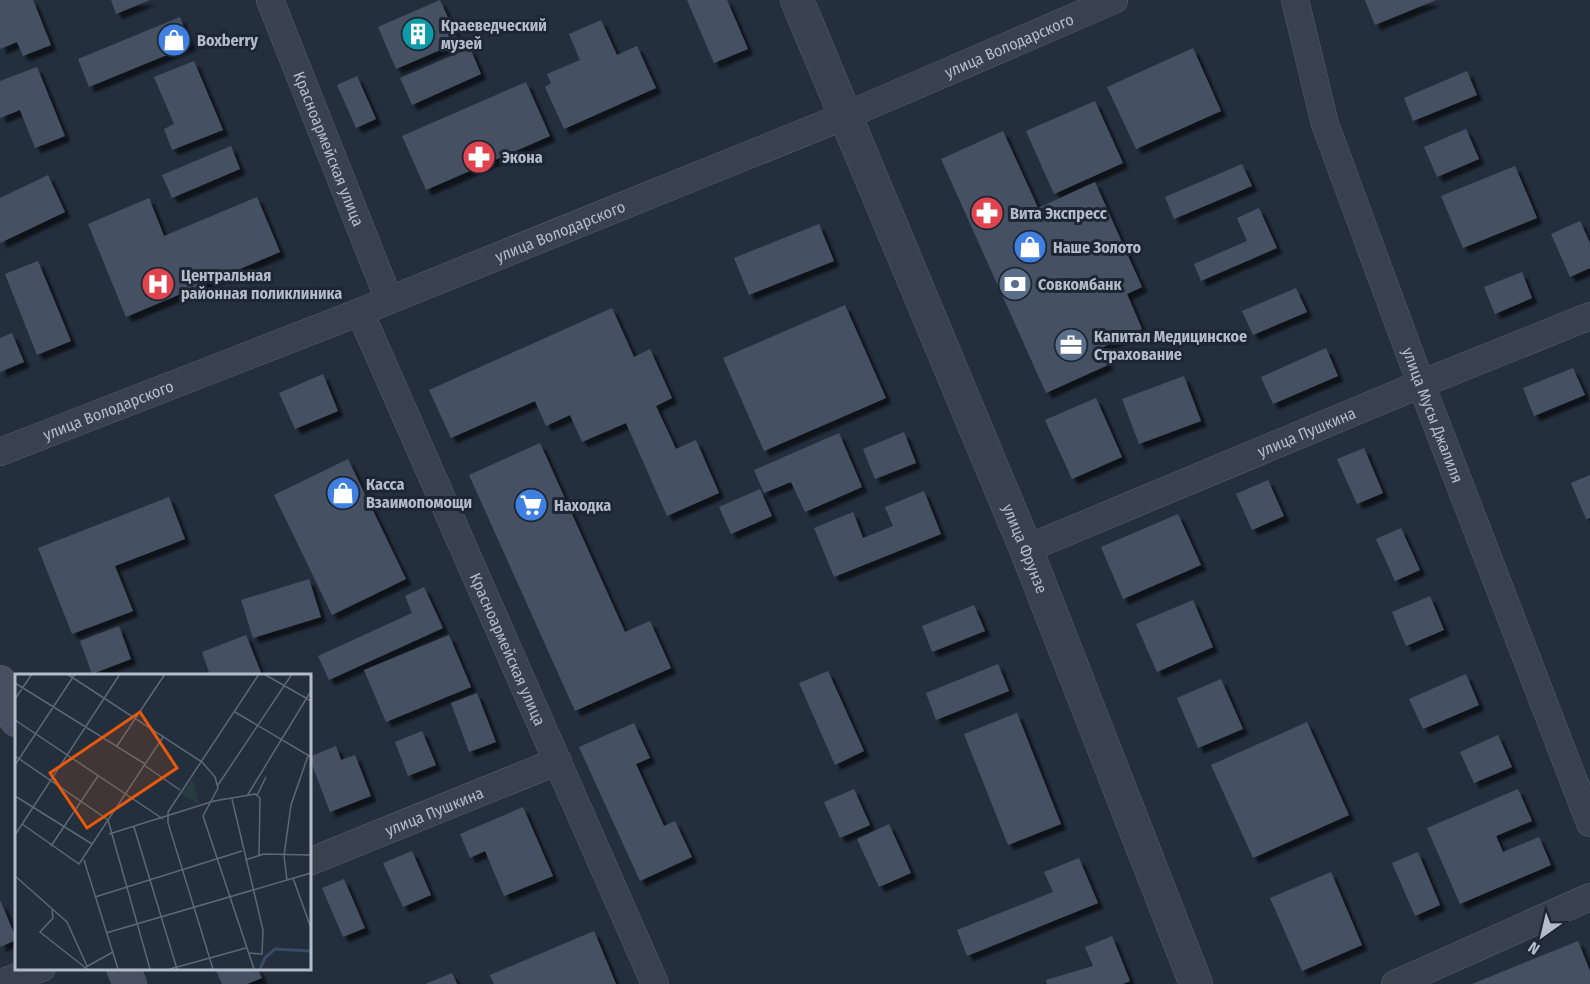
<svg xmlns="http://www.w3.org/2000/svg" width="1590" height="984" font-family="'Fira Sans Condensed',sans-serif">
  <style>
    .building { fill: #455162; filter: url(#shadow) }
    .lines { fill: none; stroke-linecap: round; stroke-linejoin: round }
    .minor-casing { stroke: #565f6c; stroke-width: 28 }
    .tertiary-casing { stroke: #565f6c; stroke-width: 34 }
    .secondary-casing { stroke: #565f6c; stroke-width: 34 }
    .minor { stroke: #38414e; stroke-width: 27 }
    .tertiary { stroke: #38414e; stroke-width: 33 }
    .secondary { stroke: #465061; stroke-width: 33 }
    .labels { text-anchor: middle; stroke-width: 6; stroke-linejoin: round; paint-order: stroke }
    .poi-label { font-size: 16px; font-weight: bold; fill: #b4bcc9; stroke: #1d2633; text-anchor: start }
    .street-label { font-size: 16px; fill: #b4bcc9; stroke: #1d2633 }
    .inset-river { fill: none; stroke: #394c67; stroke-width: 3 }
    .inset-road { fill: none; stroke: #5e6776; stroke-width: 1.5 }
    .view { fill: #e8590c; fill-opacity: 0.15; stroke: #e8590c; stroke-width: 3 }
    .inset-edge { fill: none; stroke: #b4bcc9; stroke-width: 3 }
  </style>
  <defs>
    <filter id="shadow"><feDropShadow dx="5.5" dy="5.5" stdDeviation="1.5" flood-color="#0009"/></filter>
  </defs>
  <rect width="100%" height="100%" fill="#242f3e"/>
  <path class="building" d="M 0,0 L 33,0 L 51,45 L 23,56 L 17,42 L 0,49 Z
    M 111,0 L 150,0 L 116,14 Z
    M 440,0 L 459,42 L 396,69 L 378,27 Z
    M 687,0 L 727,0 L 748,49 L 714,63 Z
    M 1365,0 L 1436,0 L 1375,25 Z
    M 180,17 L 191,45 L 89,87 L 78,59 Z
    M 601,20 L 617,55 L 637,46 L 656,88 L 564,129 L 545,87 L 551,83 L 547,74 L 580,60 L 569,34 Z
    M 470,48 L 481,74 L 412,105 L 400,78 Z
    M 1193,48 L 1221,111 L 1136,149 L 1107,87 Z
    M 194,61 L 223,130 L 172,150 L 164,129 L 174,124 L 154,77 Z
    M 37,67 L 65,136 L 35,148 L 20,110 L 0,118 L 0,81 Z
    M 1467,71 L 1477,95 L 1413,121 L 1404,98 Z
    M 357,76 L 376,119 L 356,128 L 337,85 Z
    M 526,82 L 550,136 L 426,190 L 402,136 Z
    M 1095,101 L 1123,163 L 1054,194 L 1026,131 Z
    M 1466,129 L 1479,159 L 1437,177 L 1424,147 Z
    M 1003,131 L 1038,208 L 1095,182 L 1142,287 L 1127,294 L 1142,329 L 1101,348 L 1108,365 L 1046,393 L 941,159 Z
    M 231,146 L 240,169 L 172,198 L 162,175 Z
    M 1242,164 L 1252,186 L 1174,219 L 1165,197 Z
    M 1515,166 L 1537,218 L 1463,248 L 1441,196 Z
    M 48,175 L 65,212 L 0,243 L 0,198 Z
    M 257,197 L 280,252 L 126,317 L 88,224 L 149,198 L 164,236 Z
    M 1259,208 L 1277,248 L 1201,281 L 1194,264 L 1247,241 L 1237,218 Z
    M 1580,221 L 1590,243 L 1590,268 L 1570,277 L 1551,234 Z
    M 819,224 L 834,261 L 749,295 L 734,258 Z
    M 38,261 L 71,341 L 37,355 L 5,274 Z
    M 1522,272 L 1532,298 L 1495,314 L 1484,287 Z
    M 1296,288 L 1307,312 L 1253,335 L 1242,311 Z
    M 845,305 L 886,398 L 764,451 L 723,358 Z
    M 612,308 L 634,357 L 650,349 L 672,398 L 656,406 L 676,449 L 696,440 L 719,493 L 667,516 L 626,423 L 582,442 L 570,415 L 546,426 L 535,401 L 451,438 L 429,390 Z
    M 12,333 L 24,362 L 0,372 L 0,338 Z
    M 1326,348 L 1338,376 L 1273,404 L 1261,377 Z
    M 1573,368 L 1585,395 L 1534,416 L 1523,388 Z
    M 323,374 L 338,411 L 295,429 L 279,393 Z
    M 1184,376 L 1201,421 L 1139,444 L 1122,399 Z
    M 1096,398 L 1122,457 L 1072,479 L 1045,420 Z
    M 904,432 L 916,463 L 875,479 L 863,449 Z
    M 839,433 L 862,487 L 805,512 L 791,482 L 764,493 L 754,470 Z
    M 540,443 L 625,632 L 650,621 L 671,668 L 575,711 L 469,475 Z
    M 1364,448 L 1383,493 L 1357,504 L 1337,459 Z
    M 348,459 L 406,579 L 332,615 L 274,495 Z
    M 1590,475 L 1590,518 L 1586,519 L 1571,483 Z
    M 1268,480 L 1284,516 L 1252,530 L 1236,494 Z
    M 760,489 L 772,516 L 731,534 L 719,507 Z
    M 924,491 L 941,534 L 834,577 L 814,528 L 853,512 L 863,538 L 893,526 L 885,507 Z
    M 169,497 L 185,539 L 115,566 L 133,611 L 72,634 L 38,548 Z
    M 1178,514 L 1201,565 L 1123,599 L 1101,547 Z
    M 1401,528 L 1420,570 L 1395,581 L 1376,539 Z
    M 309,579 L 321,617 L 253,638 L 241,600 Z
    M 424,587 L 443,628 L 329,680 L 318,656 L 412,613 L 405,596 Z
    M 1430,596 L 1444,630 L 1406,646 L 1392,612 Z
    M 1193,600 L 1213,647 L 1157,672 L 1136,624 Z
    M 974,605 L 985,631 L 932,652 L 922,626 Z
    M 119,626 L 131,659 L 92,674 L 80,641 Z
    M 246,635 L 262,675 L 210,675 L 202,652 Z
    M 449,635 L 471,687 L 386,722 L 364,670 Z
    M 998,664 L 1009,691 L 936,720 L 926,693 Z
    M 828,671 L 864,751 L 835,765 L 799,683 Z
    M 1466,674 L 1479,705 L 1423,729 L 1409,699 Z
    M 1221,679 L 1243,729 L 1198,748 L 1177,698 Z
    M 477,693 L 496,742 L 469,752 L 451,703 Z
    M 1017,713 L 1061,824 L 1008,845 L 964,734 Z
    M 1307,722 L 1349,815 L 1253,858 L 1211,765 Z
    M 634,723 L 650,758 L 636,764 L 664,826 L 675,821 L 692,857 L 640,881 L 579,747 Z
    M 422,731 L 436,765 L 408,776 L 395,742 Z
    M 1498,735 L 1512,767 L 1474,783 L 1460,752 Z
    M 336,746 L 341,760 L 355,755 L 371,796 L 330,812 L 309,757 Z
    M 854,789 L 870,825 L 840,838 L 824,802 Z
    M 1518,789 L 1532,821 L 1496,836 L 1503,852 L 1539,837 L 1551,865 L 1460,904 L 1427,828 Z
    M 523,807 L 553,876 L 504,896 L 485,851 L 470,858 L 460,834 Z
    M 889,824 L 911,873 L 879,887 L 857,839 Z
    M 412,851 L 431,895 L 403,907 L 383,863 Z
    M 1418,852 L 1440,905 L 1415,916 L 1392,863 Z
    M 1079,858 L 1098,903 L 967,956 L 957,930 L 1053,892 L 1044,872 Z
    M 1331,872 L 1362,945 L 1302,971 L 1270,898 Z
    M 344,879 L 365,928 L 343,937 L 322,888 Z
    M 0,900 L 16,938 L 16,940 L 0,947 Z
    M 594,931 L 616,984 L 494,984 L 490,975 Z
    M 1112,936 L 1130,981 L 1123,984 L 1047,984 L 1046,980 L 1093,966 L 1085,947 Z
    M 1578,941 L 1590,971 L 1590,984 L 1472,984 Z
    M 215,968 L 257,968 L 262,978 L 247,984 L 222,984 Z
    M 452,973 L 457,984 L 425,984 Z"/>
  <g class="lines">
    <defs>
      <g id="minor">
        <path id="s1" d="M 270,0 L 389,300"/>
        <path id="s2" d="M 1295,0 L 1325,124 L 1421,384 L 1590,823"/>
        <path id="s3" d="M 360,312 L 655,984"/>
        <path id="s4" d="M 0,452 L 360,312 L 845,116 L 1114,0"/>
        <path id="s5" d="M 1026,549 L 1421,384 L 1590,316"/>
        <path id="s6" d="M 309,862 L 558,761"/>
        <path d="M 0,983 L 42,968"/>
        <path d="M 1395,984 L 1590,897"/>
      </g>
      <g id="tertiary">
        <path id="s7" d="M 797,0 L 1026,549 L 1196,984"/>
      </g>
      <path id="secondary" d="M 0,682 L 16,720
        M 123,968 L 130,984"/>
    </defs>
    <use href="#minor" class="minor-casing"/>
    <use href="#tertiary" class="tertiary-casing"/>
    <use href="#secondary" class="secondary-casing"/>
    <use href="#minor" class="minor"/>
    <use href="#tertiary" class="tertiary"/>
    <use href="#secondary" class="secondary"/>
  </g>
  <defs>
    <symbol id="building-disc" viewBox="-11 -11 22 22"><circle r="9.5" fill="#0f9aa8" stroke="#1d2633"/><path d="M-4-6H4V6H1V3H-1V6H-4ZM-2.5-4.3h1.7v1.8h-1.7ZM.8-4.3h1.7v1.8H.8ZM-2.5-1h1.7V.8h-1.7ZM.8-1h1.7V.8H.8Z" fill="#fff"/></symbol>
    <symbol id="shop-disc" viewBox="-11 -11 22 22"><circle r="9.5" fill="#3f7fe0" stroke="#1d2633"/><path d="M-5-2.5h2.3a2.7 3.5 0 0 1 5.4 0H5L5.5 6h-11ZM-1.5-2.5h3a1.5 2.3 0 0 0-3 0Z" fill="#fff"/></symbol>
    <symbol id="pharmacy-disc" viewBox="-11 -11 22 22"><circle r="9.5" fill="#e0444e" stroke="#1d2633"/><path d="M-2-6h4v4h4v4h-4v4h-4v-4h-4v-4h4Z" fill="#fff"/></symbol>
    <symbol id="hospital-disc" viewBox="-11 -11 22 22"><circle r="9.5" fill="#e0444e" stroke="#1d2633"/><path d="M-5-5h3v3.5h4V-5h3V5h-3V1.5h-4V5h-3Z" fill="#fff"/></symbol>
    <symbol id="bank-disc" viewBox="-11 -11 22 22"><circle r="9.5" fill="#5c6f8a" stroke="#1d2633"/><path d="M-6-4H6V4H-6ZM0-2.3a2.3 2.3 0 1 0 0 4.6a2.3 2.3 0 1 0 0-4.6Z" fill="#fff"/></symbol>
    <symbol id="office-disc" viewBox="-11 -11 22 22"><circle r="9.5" fill="#5c6f8a" stroke="#1d2633"/><path d="M-6-3h4V-5.5h4V-3h4V5H-6ZM-1-4.5V-3h2v-1.5ZM-6 0V1H6V0Z" fill="#fff"/></symbol>
    <symbol id="supermarket-disc" viewBox="-11 -11 22 22"><circle r="9.5" fill="#3f7fe0" stroke="#1d2633"/><path d="M-6-5.5h2.5l.6 2H6L4.5 2H-2.5L-4.4-4H-6ZM-1.5 3.2a1.3 1.3 0 1 0 .1 0ZM3 3.2a1.3 1.3 0 1 0 .1 0Z" fill="#fff"/></symbol>
  </defs>
  <g fill-rule="evenodd">
    <use href="#building-disc" x="399" y="15" width="38" height="38"/>
    <use href="#shop-disc" x="155" y="21" width="38" height="38"/>
    <use href="#pharmacy-disc" x="460" y="138" width="38" height="38"/>
    <use href="#pharmacy-disc" x="968" y="194" width="38" height="38"/>
    <use href="#shop-disc" x="1011" y="228" width="38" height="38"/>
    <use href="#hospital-disc" x="139" y="265" width="38" height="38"/>
    <use href="#bank-disc" x="996" y="265" width="38" height="38"/>
    <use href="#office-disc" x="1052" y="326" width="38" height="38"/>
    <use href="#shop-disc" x="324" y="474" width="38" height="38"/>
    <use href="#supermarket-disc" x="512" y="486" width="38" height="38"/>
  </g>
  <g class="labels">
    <g class="poi-label">
      <text x="441" y="31">Краеведческий<tspan x="441" dy="18">музей</tspan></text>
      <text x="197" y="46">Boxberry</text>
      <text x="502" y="163">Экона</text>
      <text x="1010" y="219">Вита Экспресс</text>
      <text x="1053" y="253">Наше Золото</text>
      <text x="181" y="281">Центральная<tspan x="181" dy="18">районная поликлиника</tspan></text>
      <text x="1038" y="290">Совкомбанк</text>
      <text x="1094" y="342">Капитал Медицинское<tspan x="1094" dy="18">Страхование</tspan></text>
      <text x="366" y="490">Касса<tspan x="366" dy="18">Взаимопомощи</tspan></text>
      <text x="554" y="511">Находка</text>
    </g>
    <g class="street-label">
      <text dy="6" stroke="none"><textPath href="#s4" startOffset="1088">улица Володарского</textPath></text>
      <text dy="6" stroke="none"><textPath href="#s1" startOffset="160">Красноармейская улица</textPath></text>
      <text dy="6" stroke="none"><textPath href="#s4" startOffset="602">улица Володарского</textPath></text>
      <text dy="6" stroke="none"><textPath href="#s4" startOffset="116">улица Володарского</textPath></text>
      <text dy="6" stroke="none"><textPath href="#s2" startOffset="438">улица Мусы Джалиля</textPath></text>
      <text dy="6" stroke="none"><textPath href="#s5" startOffset="304">улица Пушкина</textPath></text>
      <text dy="6" stroke="none"><textPath href="#s7" startOffset="594">улица Фрунзе</textPath></text>
      <text dy="6" stroke="none"><textPath href="#s3" startOffset="368">Красноармейская улица</textPath></text>
      <text dy="6" stroke="none"><textPath href="#s6" startOffset="135">улица Пушкина</textPath></text>
    </g>
  </g>
  <g transform="translate(15 674)">
    <rect width="296" height="296" fill="#242f3e"/>
    <path d="M 176,106 L 178,107 L 184,130 L 166,120 Z" fill="#263c3f"/>
    <path class="inset-river" d="M 245,295 L 250,284 L 260,275 L 296,277"/>
    <path class="inset-road" d="M 52,0 L 187,88 L 200,103 L 203,114 L 188,142 L 239,295M 249,0 L 296,27M 0,9 L 130,90M 0,25 L 17,0M 220,38 L 296,83M 0,46 L 148,145M 102,72 L 150,0M 0,82 L 93,146 L 135,295M 0,91 L 60,0M 129,91 L 165,116M 203,111 L 277,0M 242,121 L 251,103M 0,122 L 77,170M 232,122 L 296,17M 217,125 L 248,256 L 247,280 L 234,279M 7,150 L 64,190 L 148,63M 119,153 L 162,295M 94,160 L 199,127 L 240,120 L 245,124 L 244,182M 0,161 L 105,0M 36,172 L 83,102M 69,186 L 103,295M 230,186 L 249,180 L 296,181M 0,202 L 52,248 L 72,292M 278,204 L 296,254M 272,206 L 269,182 L 276,131 L 293,82M 80,223 L 227,177M 37,236 L 38,244 L 25,258 L 72,295M 91,259 L 296,199M 71,293 L 98,278M 155,295 L 231,274M 198,295 L 153,149 L 153,138 L 244,0"/>
    <path class="view" d="M 125,38 L 162,94 L 72,154 L 35,99 Z"/>
    <rect width="296" height="296" class="inset-edge"/>
  </g>
  <g transform="translate(1542 936) rotate(214)" stroke="#1d2633" stroke-width="4.5" paint-order="stroke">
  <path d="M0-4.5L10 22L0 15L-10 22Z" fill="#b4bcc9"/>
  <text y="-9" font-size="16" font-weight="bold" text-anchor="middle" fill="#b4bcc9">N</text>
  </g>
</svg>
